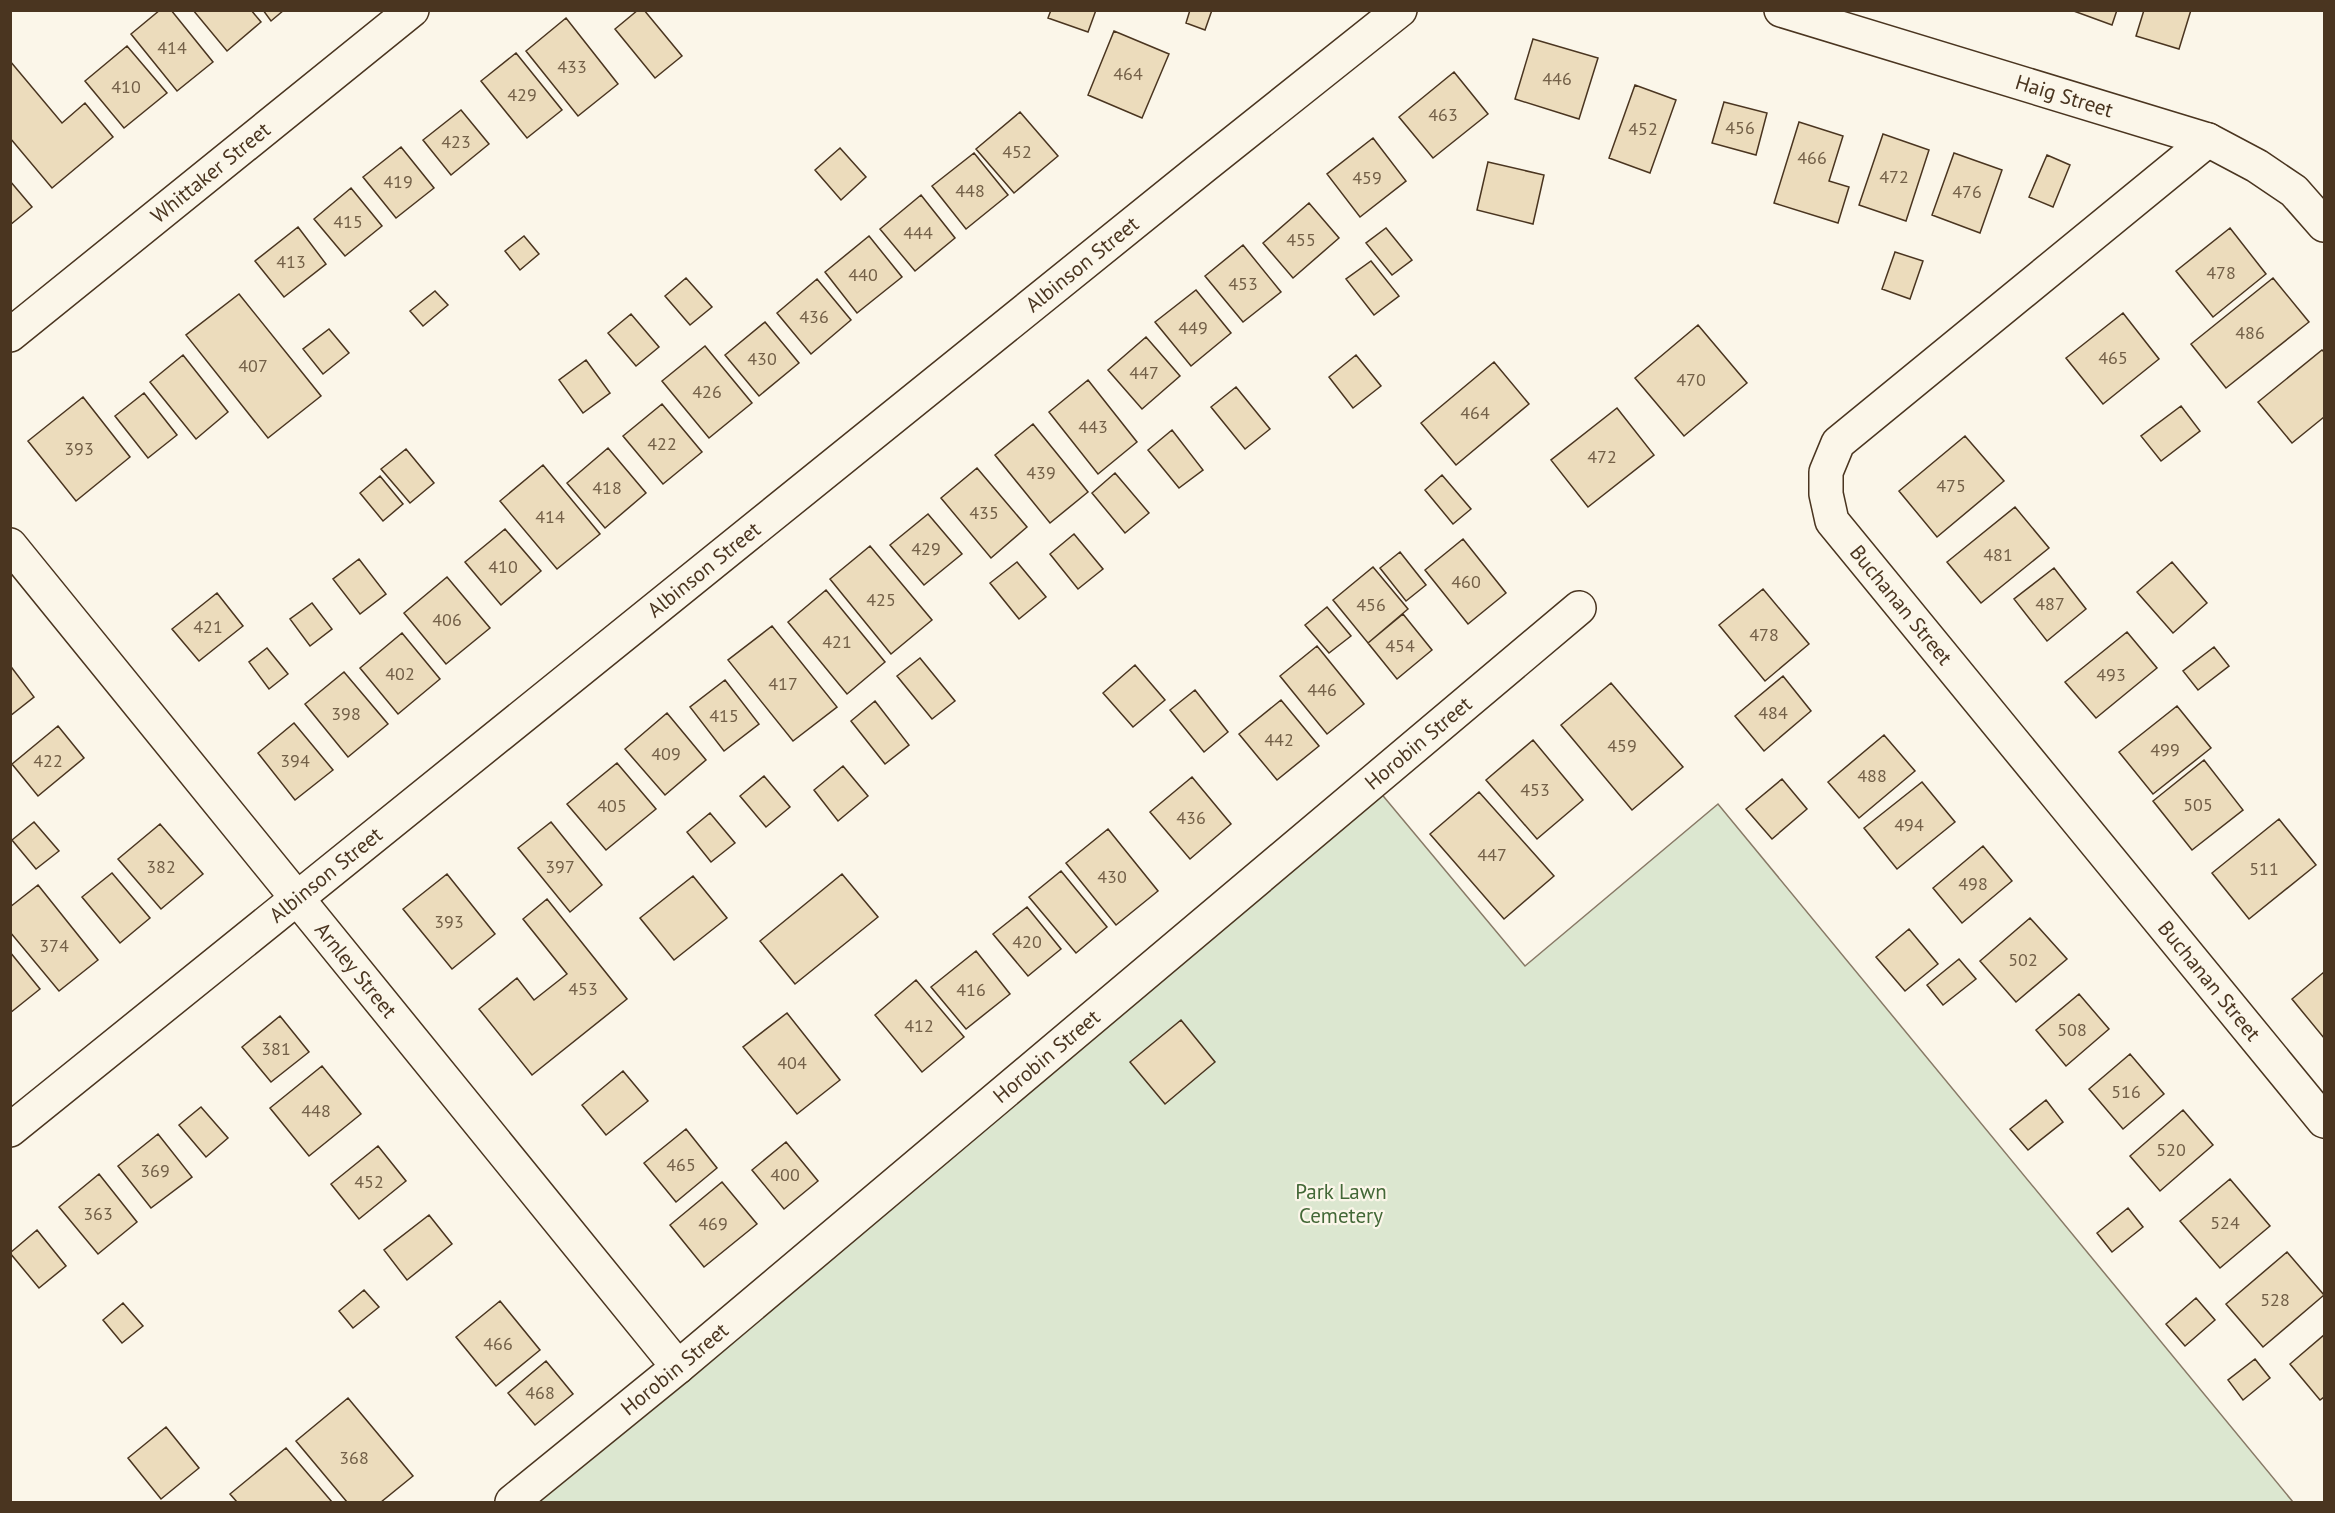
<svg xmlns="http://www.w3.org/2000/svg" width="2335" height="1513" font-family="'PT Sans',sans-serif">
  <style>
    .green { fill: #dce7d0; stroke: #887966; stroke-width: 1.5 }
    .building { fill: #ecdcbc; stroke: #4a3520; stroke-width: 1.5 }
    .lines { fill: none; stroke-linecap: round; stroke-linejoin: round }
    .street-casing { stroke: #4a3520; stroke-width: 36 }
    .secondary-casing { stroke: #4a3520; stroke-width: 36 }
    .street { stroke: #fbf6e9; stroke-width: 33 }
    .secondary { stroke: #fbf6e9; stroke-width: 33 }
    .labels { text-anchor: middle; stroke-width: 4.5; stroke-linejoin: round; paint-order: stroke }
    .number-label { font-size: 18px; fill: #725f47 }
    .street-label { font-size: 21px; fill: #4a3520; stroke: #fbf6e9 }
    .park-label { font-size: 21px; fill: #436837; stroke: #fbf6e9 }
  </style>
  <rect width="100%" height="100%" fill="#fbf6e9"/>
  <path class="green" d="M 1374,785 L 1525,966 L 1718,804 L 2293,1502 L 517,1502 Z"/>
  <path class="building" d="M 160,10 L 171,10 L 213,62 L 177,91 L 131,34 Z
    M 193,10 L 251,10 L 261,22 L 227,51 Z
    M 263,10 L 284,10 L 271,21 Z
    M 638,10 L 644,10 L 682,56 L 655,78 L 615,29 Z
    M 1051,10 L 1096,10 L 1088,32 L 1048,18 Z
    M 1190,10 L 1212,10 L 1205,30 L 1186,23 Z
    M 2071,10 L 2117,10 L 2112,25 Z
    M 2144,10 L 2191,10 L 2179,49 L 2136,36 Z
    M 566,18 L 618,84 L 578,116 L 526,51 Z
    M 1114,31 L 1169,54 L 1142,118 L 1088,95 Z
    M 1533,39 L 1598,58 L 1579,119 L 1515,99 Z
    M 127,46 L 167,93 L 124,128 L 85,81 Z
    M 516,53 L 562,110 L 527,138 L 481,81 Z
    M 10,61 L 62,123 L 85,103 L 113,137 L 52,188 L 10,138 Z
    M 1454,72 L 1488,114 L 1433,158 L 1399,117 Z
    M 1635,85 L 1676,100 L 1650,173 L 1609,158 Z
    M 1724,102 L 1767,113 L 1756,155 L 1712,143 Z
    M 461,110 L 489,144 L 451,175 L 423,140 Z
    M 1020,112 L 1058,156 L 1014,193 L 976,149 Z
    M 1799,122 L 1843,136 L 1829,181 L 1849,187 L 1838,223 L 1774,203 Z
    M 1883,134 L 1929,150 L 1906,221 L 1859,205 Z
    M 1373,138 L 1406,181 L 1360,217 L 1327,174 Z
    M 401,147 L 434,188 L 396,218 L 363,177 Z
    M 840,148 L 866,177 L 841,200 L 815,170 Z
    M 974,153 L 1008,195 L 966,229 L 932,186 Z
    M 1954,153 L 2002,170 L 1980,233 L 1932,215 Z
    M 2047,155 L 2070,165 L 2053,207 L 2029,197 Z
    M 1488,162 L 1544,175 L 1533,224 L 1477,210 Z
    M 10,181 L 32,207 L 10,225 Z
    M 351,188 L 382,226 L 345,256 L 314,219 Z
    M 921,195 L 955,238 L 915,271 L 880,229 Z
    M 1309,203 L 1339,238 L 1293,278 L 1263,243 Z
    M 298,227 L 326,264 L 284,297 L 255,261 Z
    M 1386,228 L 1412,260 L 1392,275 L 1366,243 Z
    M 2230,228 L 2266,274 L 2213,317 L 2176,271 Z
    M 524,236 L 539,254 L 520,270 L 505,251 Z
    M 869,236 L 902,277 L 857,313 L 825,272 Z
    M 1243,245 L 1281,292 L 1243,322 L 1205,276 Z
    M 1895,252 L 1923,261 L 1910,299 L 1882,289 Z
    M 1371,261 L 1399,296 L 1374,315 L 1346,279 Z
    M 686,278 L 712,307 L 690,325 L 665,296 Z
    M 2273,278 L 2309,322 L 2226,388 L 2191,344 Z
    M 817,279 L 851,320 L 811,354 L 777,313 Z
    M 1196,290 L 1231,333 L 1191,366 L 1155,322 Z
    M 435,291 L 448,305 L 423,326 L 410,311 Z
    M 239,294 L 321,396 L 268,438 L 186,335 Z
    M 2123,313 L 2159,359 L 2103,404 L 2066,358 Z
    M 631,314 L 659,347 L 636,366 L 608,333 Z
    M 765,322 L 799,363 L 759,396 L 725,355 Z
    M 1698,325 L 1747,383 L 1684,436 L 1635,378 Z
    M 329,329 L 349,353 L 323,374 L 303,349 Z
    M 1146,337 L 1180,376 L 1142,409 L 1108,370 Z
    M 705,346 L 752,403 L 709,438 L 662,381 Z
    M 2322,350 L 2324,352 L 2324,417 L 2292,443 L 2258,402 Z
    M 183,355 L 228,412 L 196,439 L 150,382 Z
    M 1356,355 L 1381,386 L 1353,408 L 1329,377 Z
    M 586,360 L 610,393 L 583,413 L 559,380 Z
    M 1494,362 L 1529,404 L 1456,465 L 1421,423 Z
    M 1088,380 L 1137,442 L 1098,474 L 1049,412 Z
    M 1236,387 L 1270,429 L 1245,449 L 1211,407 Z
    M 144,393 L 177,435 L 148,458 L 115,416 Z
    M 83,397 L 130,457 L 76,501 L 28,441 Z
    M 662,404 L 702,452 L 663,484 L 623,436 Z
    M 2181,406 L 2200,431 L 2161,461 L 2141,436 Z
    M 1617,408 L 1654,455 L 1588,507 L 1551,460 Z
    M 1033,424 L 1088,492 L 1050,523 L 995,455 Z
    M 1172,430 L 1203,470 L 1179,488 L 1148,450 Z
    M 1965,436 L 2004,481 L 1937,537 L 1899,491 Z
    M 608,448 L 646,493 L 605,528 L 567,483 Z
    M 406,449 L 434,483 L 410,503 L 381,469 Z
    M 543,465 L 600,534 L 557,569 L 500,501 Z
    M 977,468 L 1027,527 L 991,558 L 941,498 Z
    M 1115,473 L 1149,513 L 1125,533 L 1092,493 Z
    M 1442,475 L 1471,509 L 1453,524 L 1425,490 Z
    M 380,476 L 403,504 L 383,521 L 360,493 Z
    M 2015,507 L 2049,548 L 1981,603 L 1947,562 Z
    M 928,514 L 962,554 L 924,585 L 890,545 Z
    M 505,529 L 541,571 L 501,605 L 465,562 Z
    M 1074,534 L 1103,569 L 1078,589 L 1050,554 Z
    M 1463,539 L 1506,593 L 1468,624 L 1425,570 Z
    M 870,546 L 932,620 L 891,654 L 830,579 Z
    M 1400,552 L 1426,585 L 1406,601 L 1380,568 Z
    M 359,559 L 386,594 L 360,614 L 333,579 Z
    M 1017,562 L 1046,597 L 1019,619 L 990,583 Z
    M 2172,562 L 2207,603 L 2173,633 L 2137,592 Z
    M 1373,567 L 1408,609 L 1368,643 L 1333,600 Z
    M 2054,568 L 2086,609 L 2047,641 L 2014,599 Z
    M 447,577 L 490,628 L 446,664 L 404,613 Z
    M 1763,589 L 1809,644 L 1765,681 L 1719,625 Z
    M 826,590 L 885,662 L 847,694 L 788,622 Z
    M 217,593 L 243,626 L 199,661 L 172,629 Z
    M 312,603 L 332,629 L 310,646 L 290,619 Z
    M 1327,607 L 1351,636 L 1329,653 L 1305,625 Z
    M 1403,614 L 1432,650 L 1397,679 L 1368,643 Z
    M 772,626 L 837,707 L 793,741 L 728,660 Z
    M 2127,632 L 2157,668 L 2096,718 L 2065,682 Z
    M 402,633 L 440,679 L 398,714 L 360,668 Z
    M 1317,646 L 1364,704 L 1327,734 L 1280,676 Z
    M 2214,647 L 2229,666 L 2198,690 L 2183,671 Z
    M 267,648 L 288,674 L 269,689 L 249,662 Z
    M 920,658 L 955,701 L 932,719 L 897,676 Z
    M 1135,665 L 1165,700 L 1133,727 L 1103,693 Z
    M 12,668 L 34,697 L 10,716 L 10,670 Z
    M 344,672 L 388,724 L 348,757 L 305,704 Z
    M 1783,676 L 1811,711 L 1764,751 L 1735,716 Z
    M 725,680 L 759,724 L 724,751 L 690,707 Z
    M 1611,683 L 1683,767 L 1632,810 L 1561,725 Z
    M 1195,690 L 1228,732 L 1204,752 L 1170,710 Z
    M 1281,700 L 1319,746 L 1277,780 L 1239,734 Z
    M 875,701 L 909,745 L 885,764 L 851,721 Z
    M 2177,706 L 2211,748 L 2153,794 L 2119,752 Z
    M 667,713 L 706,760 L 665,795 L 625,749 Z
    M 294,723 L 333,770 L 295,800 L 258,753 Z
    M 58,726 L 84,758 L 38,796 L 12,764 Z
    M 1884,735 L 1915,771 L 1859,818 L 1828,782 Z
    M 1533,740 L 1583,800 L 1537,839 L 1486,780 Z
    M 2204,760 L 2243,810 L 2192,850 L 2153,801 Z
    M 617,763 L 656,809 L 606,850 L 567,804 Z
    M 843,766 L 868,796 L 838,821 L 814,790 Z
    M 764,776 L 790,807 L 766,827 L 740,796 Z
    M 1192,777 L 1231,824 L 1190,859 L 1150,812 Z
    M 1782,779 L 1807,809 L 1772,839 L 1746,809 Z
    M 1922,782 L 1955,822 L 1897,869 L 1864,828 Z
    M 1479,792 L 1554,876 L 1504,919 L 1430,834 Z
    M 710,813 L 735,843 L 711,862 L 687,832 Z
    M 2279,819 L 2316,865 L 2249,919 L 2212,873 Z
    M 34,822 L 59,851 L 36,869 L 12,840 Z
    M 551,822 L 602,885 L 570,912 L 518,848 Z
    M 160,824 L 203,874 L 161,909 L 118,859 Z
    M 1108,829 L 1158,891 L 1116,925 L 1066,863 Z
    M 1983,846 L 2012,881 L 1962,923 L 1933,888 Z
    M 1061,871 L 1107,927 L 1076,953 L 1029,897 Z
    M 112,873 L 150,918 L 120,943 L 82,897 Z
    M 447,874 L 495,934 L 452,969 L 403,909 Z
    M 842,874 L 878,917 L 795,984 L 760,941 Z
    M 693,876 L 727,918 L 674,960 L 640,918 Z
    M 38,885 L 98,960 L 59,991 L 10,932 L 10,907 Z
    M 547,899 L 627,999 L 532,1075 L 479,1009 L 517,978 L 534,1000 L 567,974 L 523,919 Z
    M 1027,907 L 1061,949 L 1028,976 L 993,934 Z
    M 2030,918 L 2067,959 L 2016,1002 L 1980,961 Z
    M 1909,929 L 1938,964 L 1905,991 L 1876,957 Z
    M 976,951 L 1010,994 L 966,1029 L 931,987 Z
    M 10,952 L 40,989 L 10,1013 Z
    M 1959,959 L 1976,979 L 1943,1005 L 1927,985 Z
    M 2324,972 L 2324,1038 L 2292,999 Z
    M 916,980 L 964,1037 L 922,1072 L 875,1015 Z
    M 2079,994 L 2109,1029 L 2066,1066 L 2036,1030 Z
    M 787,1013 L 840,1080 L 797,1114 L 743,1047 Z
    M 280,1016 L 309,1052 L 271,1082 L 242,1047 Z
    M 1181,1020 L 1215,1062 L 1165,1104 L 1130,1062 Z
    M 2130,1054 L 2164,1094 L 2123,1129 L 2089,1089 Z
    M 322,1066 L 361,1114 L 309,1156 L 270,1108 Z
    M 623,1071 L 648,1101 L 606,1135 L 582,1105 Z
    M 2046,1100 L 2063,1122 L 2028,1150 L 2010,1129 Z
    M 201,1107 L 228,1138 L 206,1157 L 179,1125 Z
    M 2183,1110 L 2213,1145 L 2160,1191 L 2130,1156 Z
    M 686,1129 L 717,1168 L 676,1202 L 644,1163 Z
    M 158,1134 L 192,1177 L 151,1208 L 118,1166 Z
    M 786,1142 L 818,1181 L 784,1209 L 752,1170 Z
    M 378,1146 L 406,1181 L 359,1219 L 331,1184 Z
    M 99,1174 L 137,1222 L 98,1254 L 59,1207 Z
    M 2230,1179 L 2270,1226 L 2220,1268 L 2180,1221 Z
    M 722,1182 L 757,1224 L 704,1267 L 670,1225 Z
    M 2128,1208 L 2143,1227 L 2112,1252 L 2097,1233 Z
    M 429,1215 L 452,1244 L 407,1280 L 384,1250 Z
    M 37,1230 L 66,1266 L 39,1288 L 10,1253 Z
    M 2287,1252 L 2324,1295 L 2263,1347 L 2226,1304 Z
    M 364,1290 L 379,1307 L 353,1328 L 339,1311 Z
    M 2196,1298 L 2215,1320 L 2185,1346 L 2166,1324 Z
    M 500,1301 L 540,1350 L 496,1386 L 456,1337 Z
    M 123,1303 L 143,1326 L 122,1343 L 103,1320 Z
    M 2324,1335 L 2324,1397 L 2320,1400 L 2290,1364 Z
    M 2255,1359 L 2270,1378 L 2243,1400 L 2228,1380 Z
    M 546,1361 L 573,1394 L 535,1425 L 508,1393 Z
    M 348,1398 L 413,1476 L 381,1502 L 347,1502 L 296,1441 Z
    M 166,1427 L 199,1468 L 161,1499 L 128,1458 Z
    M 286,1448 L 332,1502 L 237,1502 L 230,1494 Z"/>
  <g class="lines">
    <defs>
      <g id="street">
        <path id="s1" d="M 2208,140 L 1838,443 L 1826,472 L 1826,494 L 1832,521 L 2324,1121"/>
        <path id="s2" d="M 10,335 L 412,10"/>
        <path id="s3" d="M 10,545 L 678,1367"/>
        <path id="s4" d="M 512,1502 L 678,1367 L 1579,608"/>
      </g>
      <g id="secondary">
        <path id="s5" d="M 1781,10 L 2208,140 L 2257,166 L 2294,191 L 2324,225"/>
        <path id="s6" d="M 10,1130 L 1203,167 L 1400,10"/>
      </g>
    </defs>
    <use href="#street" class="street-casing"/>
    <use href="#secondary" class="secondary-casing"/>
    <use href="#street" class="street"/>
    <use href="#secondary" class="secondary"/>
  </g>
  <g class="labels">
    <g class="number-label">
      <text x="172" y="54">414</text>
      <text x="572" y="73">433</text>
      <text x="1128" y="80">464</text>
      <text x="1557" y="85">446</text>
      <text x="126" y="93">410</text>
      <text x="522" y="101">429</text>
      <text x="1443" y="121">463</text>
      <text x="1740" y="134">456</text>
      <text x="1643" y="135">452</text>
      <text x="456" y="148">423</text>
      <text x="1017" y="158">452</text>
      <text x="1812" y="164">466</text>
      <text x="1894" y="183">472</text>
      <text x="1367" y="184">459</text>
      <text x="398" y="188">419</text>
      <text x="970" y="197">448</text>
      <text x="1967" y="198">476</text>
      <text x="348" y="228">415</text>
      <text x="918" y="239">444</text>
      <text x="1301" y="246">455</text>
      <text x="291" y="268">413</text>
      <text x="2221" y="279">478</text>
      <text x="863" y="281">440</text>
      <text x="1243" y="290">453</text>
      <text x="814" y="323">436</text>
      <text x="1193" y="334">449</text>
      <text x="2250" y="339">486</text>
      <text x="2113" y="364">465</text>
      <text x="762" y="365">430</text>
      <text x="253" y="372">407</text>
      <text x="1144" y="379">447</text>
      <text x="1691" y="386">470</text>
      <text x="707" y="398">426</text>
      <text x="1475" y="419">464</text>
      <text x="1093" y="433">443</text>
      <text x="662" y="450">422</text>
      <text x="79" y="455">393</text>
      <text x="1602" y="463">472</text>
      <text x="1041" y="479">439</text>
      <text x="1951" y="492">475</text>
      <text x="607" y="494">418</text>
      <text x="984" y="519">435</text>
      <text x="550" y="523">414</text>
      <text x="926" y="555">429</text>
      <text x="1998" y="561">481</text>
      <text x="503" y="573">410</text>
      <text x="1466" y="588">460</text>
      <text x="881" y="606">425</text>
      <text x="2050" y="610">487</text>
      <text x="1371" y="611">456</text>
      <text x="447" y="626">406</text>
      <text x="208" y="633">421</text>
      <text x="1764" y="641">478</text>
      <text x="837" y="648">421</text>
      <text x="1400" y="652">454</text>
      <text x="400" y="680">402</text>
      <text x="2111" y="681">493</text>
      <text x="783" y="690">417</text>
      <text x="1322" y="696">446</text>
      <text x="1773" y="719">484</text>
      <text x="346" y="720">398</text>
      <text x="724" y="722">415</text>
      <text x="1279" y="746">442</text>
      <text x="1622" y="752">459</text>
      <text x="2165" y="756">499</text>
      <text x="666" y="760">409</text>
      <text x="48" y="767">422</text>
      <text x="295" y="767">394</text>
      <text x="1872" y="782">488</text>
      <text x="1535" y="796">453</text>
      <text x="2198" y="811">505</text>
      <text x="612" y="812">405</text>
      <text x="1191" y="824">436</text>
      <text x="1909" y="831">494</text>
      <text x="1492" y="861">447</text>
      <text x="161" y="873">382</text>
      <text x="560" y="873">397</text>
      <text x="2264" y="875">511</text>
      <text x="1112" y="883">430</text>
      <text x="1973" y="890">498</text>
      <text x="449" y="928">393</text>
      <text x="1027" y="948">420</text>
      <text x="54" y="952">374</text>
      <text x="2023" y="966">502</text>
      <text x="583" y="995">453</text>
      <text x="971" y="996">416</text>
      <text x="919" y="1032">412</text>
      <text x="2072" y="1036">508</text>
      <text x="276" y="1055">381</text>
      <text x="792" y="1069">404</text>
      <text x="2126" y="1098">516</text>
      <text x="316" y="1117">448</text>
      <text x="2171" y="1156">520</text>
      <text x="681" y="1171">465</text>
      <text x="155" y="1177">369</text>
      <text x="785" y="1181">400</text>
      <text x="369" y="1188">452</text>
      <text x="98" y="1220">363</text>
      <text x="2225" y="1229">524</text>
      <text x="713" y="1230">469</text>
      <text x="2275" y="1306">528</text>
      <text x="498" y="1350">466</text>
      <text x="540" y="1399">468</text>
      <text x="354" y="1464">368</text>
    </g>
    <g class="street-label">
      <text dy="7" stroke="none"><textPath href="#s5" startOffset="296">Haig Street</textPath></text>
      <text dy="7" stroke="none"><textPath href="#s2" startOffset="258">Whittaker Street</textPath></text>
      <text dy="7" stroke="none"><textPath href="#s6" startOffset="1378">Albinson Street</textPath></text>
      <text dy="7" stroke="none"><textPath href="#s6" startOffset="892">Albinson Street</textPath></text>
      <text dy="7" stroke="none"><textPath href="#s1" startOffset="668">Buchanan Street</textPath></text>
      <text dy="7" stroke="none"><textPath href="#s4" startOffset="1182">Horobin Street</textPath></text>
      <text dy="7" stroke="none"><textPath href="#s6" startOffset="406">Albinson Street</textPath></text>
      <text dy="7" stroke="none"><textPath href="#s3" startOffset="548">Arnley Street</textPath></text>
      <text dy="7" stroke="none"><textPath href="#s1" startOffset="1154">Buchanan Street</textPath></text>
      <text dy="7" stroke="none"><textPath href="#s4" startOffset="696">Horobin Street</textPath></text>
      <text dy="7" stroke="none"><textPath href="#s4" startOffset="210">Horobin Street</textPath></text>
    </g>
    <g class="park-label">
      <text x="1341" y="1199">Park Lawn<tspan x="1341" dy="24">Cemetery</tspan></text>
    </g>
  </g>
  <rect width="2335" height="1513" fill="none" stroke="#4a3520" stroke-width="24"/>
</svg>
